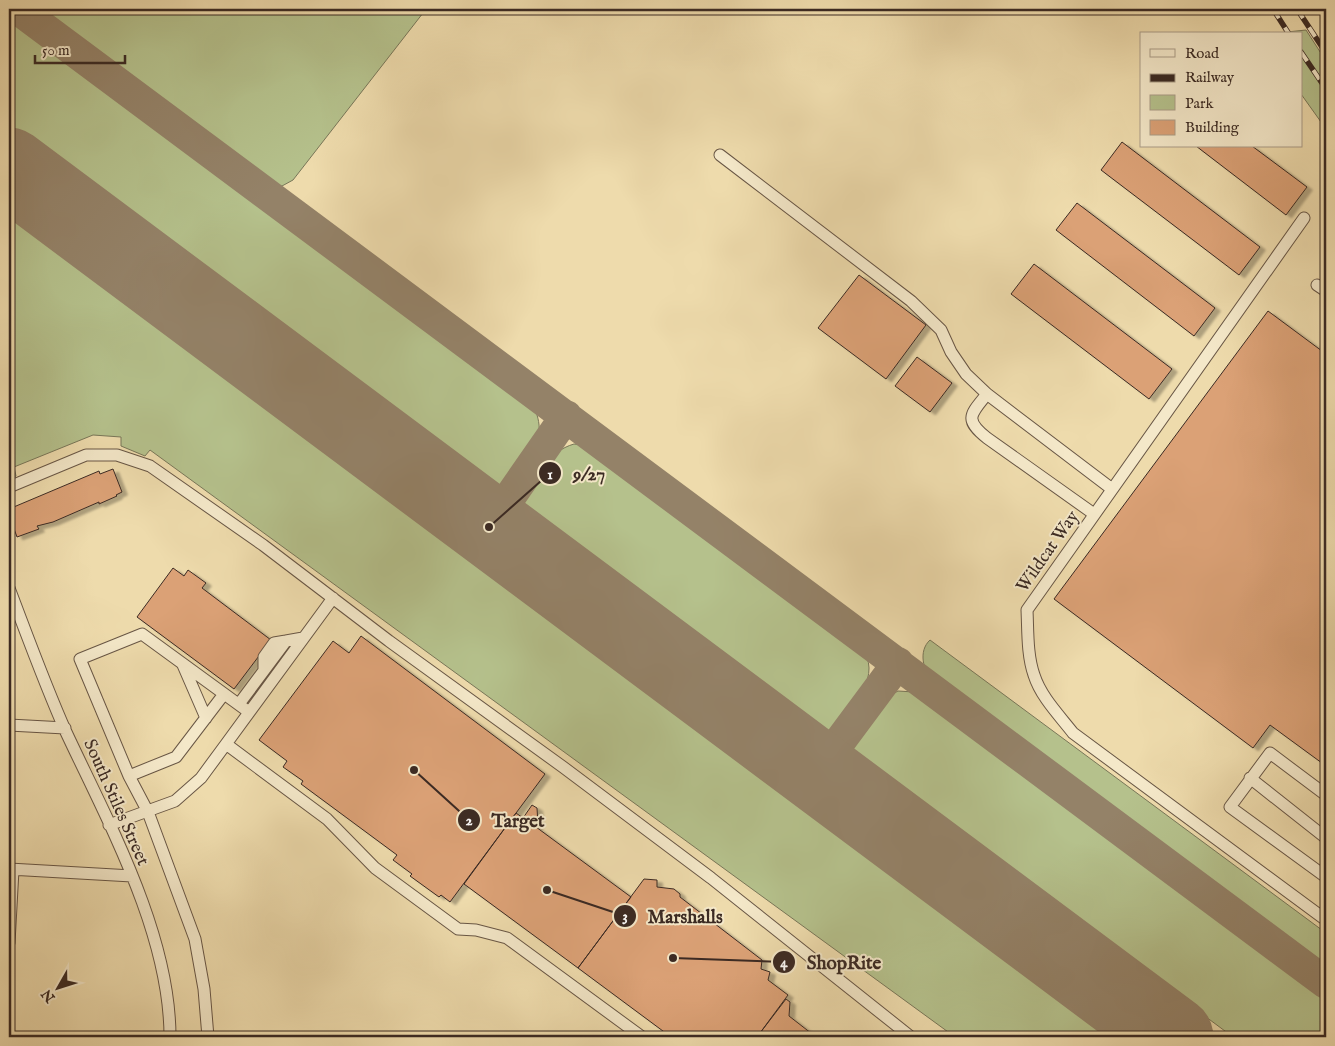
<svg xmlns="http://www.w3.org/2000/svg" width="1335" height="1046" font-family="'IM FELL English',serif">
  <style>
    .green { fill: #b5c18c; stroke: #787658 }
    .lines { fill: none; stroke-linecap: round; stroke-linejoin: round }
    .taxiway { stroke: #948268; stroke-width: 32 }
    .runway { stroke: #948268; stroke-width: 81 }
    .building { fill: #dba176; stroke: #3b2a23; filter: url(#shadow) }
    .minor-casing { stroke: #685645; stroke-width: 13 }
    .minor { stroke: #f4e8c9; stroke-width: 11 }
    .rail-casing { stroke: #3b2a23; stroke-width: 5.5 }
    .rail { stroke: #f4e8c9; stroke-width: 4; stroke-dasharray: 11; stroke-linecap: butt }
    .labels { text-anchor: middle; stroke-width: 4; stroke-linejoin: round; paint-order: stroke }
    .street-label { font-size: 18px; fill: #3b2a23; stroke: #f4e8c9 }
    .leader { fill: none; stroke: #3b2a23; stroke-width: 2 }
    .callout-dot { fill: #3b2a23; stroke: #f4e8c9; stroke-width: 2 }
    .mark-label { font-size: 15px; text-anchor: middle; font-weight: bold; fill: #fff }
    .callout-label { font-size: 19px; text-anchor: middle; font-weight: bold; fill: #3b2a23; stroke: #f4e8c9; stroke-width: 4; stroke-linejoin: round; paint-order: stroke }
  </style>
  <defs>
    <filter id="shadow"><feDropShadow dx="5.5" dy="3" stdDeviation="1" flood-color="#0004"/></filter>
  </defs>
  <rect width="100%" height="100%" fill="#eedbac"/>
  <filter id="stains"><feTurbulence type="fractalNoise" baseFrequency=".004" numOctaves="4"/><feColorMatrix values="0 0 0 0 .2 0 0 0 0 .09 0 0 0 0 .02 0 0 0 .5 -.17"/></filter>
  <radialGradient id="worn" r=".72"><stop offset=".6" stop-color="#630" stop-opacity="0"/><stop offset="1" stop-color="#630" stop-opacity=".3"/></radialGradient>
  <path class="green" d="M 30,9 L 418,9 L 423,13 L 293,180 L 282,186 L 267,186 Z
    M 9,17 L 533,405 C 537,413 540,423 539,432 C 537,443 505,487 495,488 L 9,125 Z
    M 1306,30 L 1326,61 L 1326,129 L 1301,94 L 1301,34 L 1268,34 Z
    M 9,210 L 1119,1037 L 955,1037 L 150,450 L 145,456 L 121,446 L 121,437 L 93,435 L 14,467 L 16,476 L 9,480 Z
    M 574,444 L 589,446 L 864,652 C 882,680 847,711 832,732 L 827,735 L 521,507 L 519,502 C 530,479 549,451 574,444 Z
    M 930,640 L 1326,933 L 1326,973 L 933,681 C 923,671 918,651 930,640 Z
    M 898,691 L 914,692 L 921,695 L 1319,992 L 1326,999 L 1325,1037 L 1233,1037 L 851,753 L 851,744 L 854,739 L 885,698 Z"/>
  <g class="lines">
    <path class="taxiway" d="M 18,9 L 1326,983
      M 489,527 L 566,416
      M 817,772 L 898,663"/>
    <path class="runway" d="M 9,168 L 1173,1037"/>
  </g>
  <path class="building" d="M 1122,142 L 1260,247 L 1239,275 L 1101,170 Z
    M 1196,146 L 1252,146 L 1307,187 L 1286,215 Z
    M 1077,203 L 1215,308 L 1194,336 L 1056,230 Z
    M 1034,264 L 1172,369 L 1149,399 L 1011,294 Z
    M 859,275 L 926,325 L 886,379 L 818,328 Z
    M 1268,311 L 1326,354 L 1326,766 L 1270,725 L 1253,748 L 1054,599 Z
    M 917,357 L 952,383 L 930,412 L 895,386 Z
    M 113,469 L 122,492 L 116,495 L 117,496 L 99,504 L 99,502 L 53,522 L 37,526 L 39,529 L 17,537 L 9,515 L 9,509 L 99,471 L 100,474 Z
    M 173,568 L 184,576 L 188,570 L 206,583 L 202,588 L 271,640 L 234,689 L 137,617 Z
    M 361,636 L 545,774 L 450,902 L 441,895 L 439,897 L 410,876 L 412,874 L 393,860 L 397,855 L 301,784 L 303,781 L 283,767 L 287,761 L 259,740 L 333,641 L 349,653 Z
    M 532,805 L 537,808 L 538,824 L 536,827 L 631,897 L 578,968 L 464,884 L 516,813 L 523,818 Z
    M 644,879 L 657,880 L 657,887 L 674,889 L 680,894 L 680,897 L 762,960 L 761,969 L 770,972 L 768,980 L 788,995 L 757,1037 L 671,1037 L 578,968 Z
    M 786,999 L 790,1002 L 789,1016 L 816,1037 L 757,1037 Z"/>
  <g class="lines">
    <defs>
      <path id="minor" d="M 720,155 L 911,301 L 941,330 L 951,352 L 966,374 L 987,394 L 1112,489
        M 1304,218 L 1027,610 C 1028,631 1027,655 1034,675 C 1041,697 1059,715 1073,733 L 1326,920
        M 1317,285 L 1326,291
        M 987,394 C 971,414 963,419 987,438 L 1094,514
        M 9,487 L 86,455 L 117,455 L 150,466 L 263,545 L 389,641 L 563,767 L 711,878 L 911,1037
        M 9,588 C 27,635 45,685 66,732 C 109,824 170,934 170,1037
        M 183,665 L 206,718
        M 264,670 L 264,657 L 274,643 L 286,641
        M 239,704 L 286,641 L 303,638
        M 9,725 L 65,728
        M 226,744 L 333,598
        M 129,776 L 176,757 L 224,694
        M 1250,778 L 1326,838
        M 1326,795 L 1270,753 L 1230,807 L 1326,877
        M 109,825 L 175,801 L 201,778 L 226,744 L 327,819 L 375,868 L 458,929 L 476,930 L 507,938 L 642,1037
        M 9,869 L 132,876
        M 9,943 L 13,870
        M 208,1037 L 204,989 L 195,939 L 148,812 L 129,776 L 80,659 L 142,634 L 249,712"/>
    </defs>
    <use href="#minor" class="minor-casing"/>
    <use href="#minor" class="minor"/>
    <defs>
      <path id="rail" d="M 1273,9 L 1289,34
        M 1297,9 L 1326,53
        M 1301,52 L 1326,89"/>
    </defs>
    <use href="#rail" class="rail-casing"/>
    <use href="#rail" class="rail"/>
  </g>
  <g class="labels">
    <g class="street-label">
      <text transform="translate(1047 551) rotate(-55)" y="6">Wildcat Way</text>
      <text transform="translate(117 802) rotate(66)" y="6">South Stiles Street</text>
    </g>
  </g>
  <path class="leader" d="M489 527L550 473M414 770L469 820M547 890L625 916M673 958L784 962"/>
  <g class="callout-dot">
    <circle cx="489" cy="527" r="5"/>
    <circle cx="414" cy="770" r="5"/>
    <circle cx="547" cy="890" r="5"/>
    <circle cx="673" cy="958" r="5"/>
    <circle cx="550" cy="473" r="12"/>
    <circle cx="469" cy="820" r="12"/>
    <circle cx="625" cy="916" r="12"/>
    <circle cx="784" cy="962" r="12"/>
  </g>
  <g class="mark-label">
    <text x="550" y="479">1</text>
    <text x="469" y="825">2</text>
    <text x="625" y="921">3</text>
    <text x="784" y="967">4</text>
  </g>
  <g class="callout-label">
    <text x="589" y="480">9/27</text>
    <text x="518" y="827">Target</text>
    <text x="685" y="923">Marshalls</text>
    <text x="844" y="969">ShopRite</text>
  </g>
  <rect width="1335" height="1046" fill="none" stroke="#eedbac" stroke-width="30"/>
  <rect x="10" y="10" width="1315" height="1026" fill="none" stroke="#3b2a23" stroke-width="2.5"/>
  <rect x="15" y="15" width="1305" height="1016" fill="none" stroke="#3b2a23"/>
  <rect x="1140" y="32" width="162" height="115" fill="#f4e8c9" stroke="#aa9c87"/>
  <rect x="1150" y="49" width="25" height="8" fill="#f4e8c9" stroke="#aa9c87"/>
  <text x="1185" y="58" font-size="15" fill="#3b2a23">Road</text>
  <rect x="1150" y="74" width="25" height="8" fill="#3b2a23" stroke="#aa9c87"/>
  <text x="1185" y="82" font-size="15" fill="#3b2a23">Railway</text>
  <rect x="1150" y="95" width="25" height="15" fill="#b5c18c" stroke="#aa9c87"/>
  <text x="1185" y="108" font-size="15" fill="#3b2a23">Park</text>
  <rect x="1150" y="120" width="25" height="15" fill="#dba176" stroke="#aa9c87"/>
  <text x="1185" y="132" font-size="15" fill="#3b2a23">Building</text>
  <g transform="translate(58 988) rotate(231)" stroke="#f4e8c9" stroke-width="4" paint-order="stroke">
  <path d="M0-4L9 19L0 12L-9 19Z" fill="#3b2a23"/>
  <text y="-8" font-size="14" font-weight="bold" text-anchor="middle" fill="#3b2a23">N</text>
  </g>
  <path d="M35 55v8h90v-8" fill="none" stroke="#3b2a23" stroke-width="2.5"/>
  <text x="42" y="55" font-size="15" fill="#3b2a23" stroke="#f4e8c9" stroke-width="4" paint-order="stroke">50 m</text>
  <rect width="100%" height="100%" filter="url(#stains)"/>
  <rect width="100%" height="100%" fill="url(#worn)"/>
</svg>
